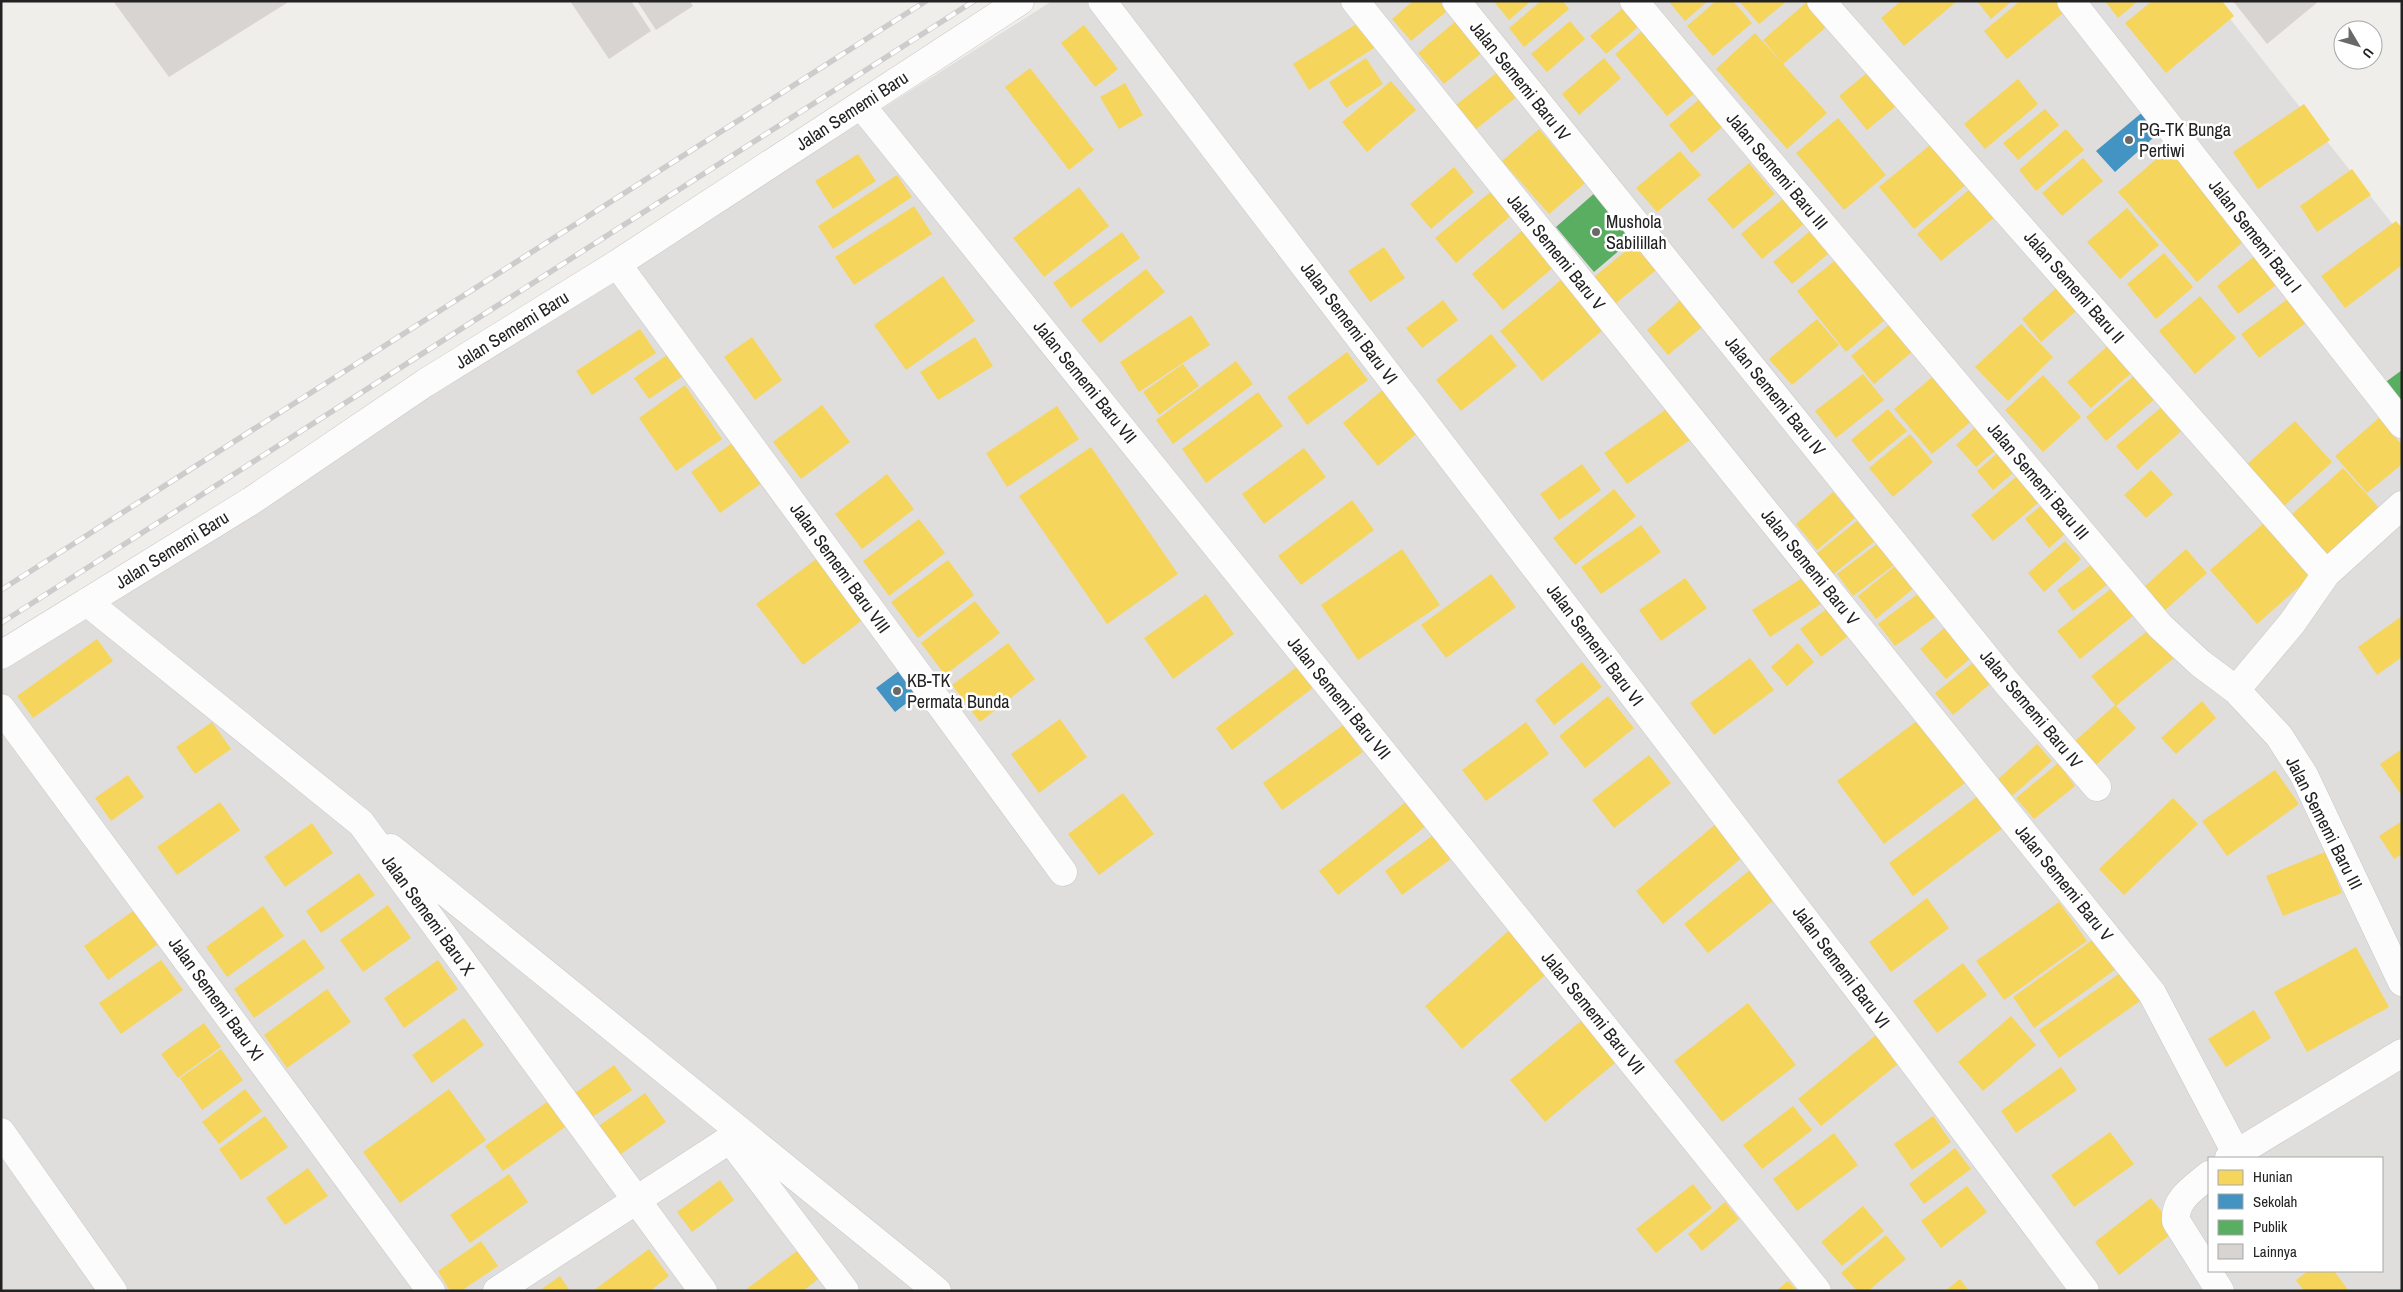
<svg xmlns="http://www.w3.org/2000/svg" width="2403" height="1292" font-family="'Archivo Narrow',sans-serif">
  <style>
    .residential { fill: #dfdedc; fill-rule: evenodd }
    .homes { fill: #f6d55c }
    .schools { fill: #4393c3 }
    .public { fill: #5aae61 }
    .building { fill: #d7d4d2 }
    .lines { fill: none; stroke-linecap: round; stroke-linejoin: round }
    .minor-casing { stroke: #c9c8c7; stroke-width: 29 }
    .minor { stroke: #fdfcfc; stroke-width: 28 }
    .rail-casing { stroke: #ccc; stroke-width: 5.5 }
    .rail { stroke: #fff; stroke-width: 4; stroke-dasharray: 11; stroke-linecap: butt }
    .poi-dot { fill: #6a6968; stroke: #fff; stroke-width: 2 }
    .labels { text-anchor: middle; stroke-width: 5; stroke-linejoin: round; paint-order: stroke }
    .street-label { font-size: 18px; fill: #222; stroke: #fff }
    .poi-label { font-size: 18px; fill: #222; stroke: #fff; text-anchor: start }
  </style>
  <rect width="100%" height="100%" fill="#f0eeeb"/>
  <path class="residential" d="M 1052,1 L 2216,1 L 2402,236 L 2402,1291 L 1,1291 L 1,669 ZM 2209,1158 L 2382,1158 L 2382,1271 L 2209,1271 Z"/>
  <path class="homes" d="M 1413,1 L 1447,1 L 1452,7 L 1411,41 L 1392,19 Z
    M 1497,1 L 1531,1 L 1509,20 L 1495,3 Z
    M 1541,1 L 1563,1 L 1569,9 L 1524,47 L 1509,28 Z
    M 1673,1 L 1708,1 L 1685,21 L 1670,3 Z
    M 1716,1 L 1733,1 L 1752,23 L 1713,56 L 1687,26 Z
    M 1739,1 L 1787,1 L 1759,24 Z
    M 1808,1 L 1832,22 L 1783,64 L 1763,40 Z
    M 1901,1 L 1957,1 L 1904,46 L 1881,18 Z
    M 1977,1 L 2012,1 L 1991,19 Z
    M 2020,1 L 2061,1 L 2068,9 L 2007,59 L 1984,31 Z
    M 2105,1 L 2138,1 L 2118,18 Z
    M 2152,1 L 2222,1 L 2234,16 L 2166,73 L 2125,23 Z
    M 1628,4 L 1644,22 L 1606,54 L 1590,36 Z
    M 1457,20 L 1484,51 L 1444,84 L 1418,53 Z
    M 1361,21 L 1377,46 L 1309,90 L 1293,64 Z
    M 1570,21 L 1585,39 L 1547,72 L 1531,54 Z
    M 1084,25 L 1118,69 L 1095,87 L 1061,43 Z
    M 1648,26 L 1701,88 L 1667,116 L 1615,54 Z
    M 1755,33 L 1827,113 L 1787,149 L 1716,69 Z
    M 1366,58 L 1383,84 L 1346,108 L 1329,82 Z
    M 1604,58 L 1621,78 L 1579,115 L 1562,94 Z
    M 1874,67 L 1902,101 L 1867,130 L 1839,96 Z
    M 1030,68 L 1094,150 L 1069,170 L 1005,87 Z
    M 1500,70 L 1519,95 L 1476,129 L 1456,105 Z
    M 2018,79 L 2038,104 L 1985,149 L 1964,124 Z
    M 1391,81 L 1416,110 L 1367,152 L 1342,122 Z
    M 1125,83 L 1143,115 L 1119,129 L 1100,97 Z
    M 1703,96 L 1727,123 L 1692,153 L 1669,125 Z
    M 2304,104 L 2330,140 L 2258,189 L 2233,152 Z
    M 2045,109 L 2059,125 L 2018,160 L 2003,143 Z
    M 1838,118 L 1886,175 L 1844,210 L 1796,153 Z
    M 1539,129 L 1585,183 L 1549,214 L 1502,161 Z
    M 2066,129 L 2084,150 L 2036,191 L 2019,170 Z
    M 1935,141 L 1969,182 L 1914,229 L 1879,187 Z
    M 2175,143 L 2253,233 L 2197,282 L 2118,192 Z
    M 1680,151 L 1701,175 L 1657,212 L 1636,188 Z
    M 858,154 L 876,181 L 833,209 L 815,181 Z
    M 2083,158 L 2103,181 L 2062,216 L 2042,193 Z
    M 1749,163 L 1775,194 L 1733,229 L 1707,199 Z
    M 1454,167 L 1474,192 L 1431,229 L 1410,204 Z
    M 2352,169 L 2371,195 L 2317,232 L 2300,206 Z
    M 897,175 L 912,197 L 833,249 L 818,226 Z
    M 1079,187 L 1109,226 L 1044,277 L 1013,238 Z
    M 1972,187 L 1996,216 L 1941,261 L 1917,234 Z
    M 1495,188 L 1515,212 L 1456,263 L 1435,238 Z
    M 1785,197 L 1806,222 L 1762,259 L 1741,234 Z
    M 914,206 L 932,234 L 854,285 L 835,257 Z
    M 2127,208 L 2159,245 L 2120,279 L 2087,242 Z
    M 2396,221 L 2402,228 L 2402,265 L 2345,308 L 2321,276 Z
    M 1815,227 L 1834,249 L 1792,284 L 1773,262 Z
    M 1525,228 L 1556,265 L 1503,310 L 1472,274 Z
    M 1122,232 L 1140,258 L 1071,308 L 1053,283 Z
    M 1634,244 L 1656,270 L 1615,304 L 1594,277 Z
    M 1384,247 L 1405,278 L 1370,302 L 1348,271 Z
    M 2262,250 L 2284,279 L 2238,314 L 2217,286 Z
    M 2164,253 L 2193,287 L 2156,319 L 2127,284 Z
    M 1843,254 L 1892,314 L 1846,352 L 1797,291 Z
    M 1146,269 L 1165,292 L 1100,343 L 1081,320 Z
    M 1568,274 L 1610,324 L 1542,381 L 1500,331 Z
    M 943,276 L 975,321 L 906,370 L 874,325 Z
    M 2064,281 L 2084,304 L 2041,342 L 2022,319 Z
    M 2293,295 L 2311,319 L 2259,358 L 2241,334 Z
    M 1685,296 L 1707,323 L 1668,355 L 1647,330 Z
    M 2200,296 L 2236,338 L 2195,374 L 2159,331 Z
    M 1443,300 L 1458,320 L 1422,348 L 1406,328 Z
    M 1191,315 L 1210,345 L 1139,392 L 1120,362 Z
    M 1897,318 L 1919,346 L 1874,384 L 1851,356 Z
    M 1817,319 L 1839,345 L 1792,385 L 1769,359 Z
    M 2021,324 L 2053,357 L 2008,401 L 1975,367 Z
    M 640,329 L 656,353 L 592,395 L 576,371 Z
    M 1491,334 L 1517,366 L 1461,411 L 1436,380 Z
    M 752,337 L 782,380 L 755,400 L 724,357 Z
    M 975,337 L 993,366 L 938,400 L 920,372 Z
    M 2112,342 L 2136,369 L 2091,408 L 2067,382 Z
    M 674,350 L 689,372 L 649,399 L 634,378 Z
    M 1347,352 L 1368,380 L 1307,425 L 1287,397 Z
    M 1236,361 L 1253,384 L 1173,444 L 1156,420 Z
    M 1183,364 L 1199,386 L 1159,415 L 1143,392 Z
    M 1942,369 L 1980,414 L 1932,454 L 1894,409 Z
    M 2137,373 L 2157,397 L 2106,441 L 2086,417 Z
    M 1863,374 L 1884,400 L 1836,438 L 1815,411 Z
    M 2043,375 L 2081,417 L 2043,452 L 2005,410 Z
    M 685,385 L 722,439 L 676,471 L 639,418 Z
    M 1386,387 L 1421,430 L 1378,466 L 1343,423 Z
    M 1258,392 L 1283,426 L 1206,483 L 1182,449 Z
    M 2166,403 L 2186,427 L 2137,470 L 2116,446 Z
    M 822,405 L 850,442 L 801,479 L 773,442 Z
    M 1057,406 L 1079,439 L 1007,487 L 986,453 Z
    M 1668,408 L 1690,440 L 1627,484 L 1604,453 Z
    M 1888,409 L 1907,431 L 1869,462 L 1851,440 Z
    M 2379,418 L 2402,445 L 2402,464 L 2367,493 L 2335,456 Z
    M 1983,420 L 2004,443 L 1976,467 L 1956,445 Z
    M 2295,421 L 2332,462 L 2282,508 L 2245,466 Z
    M 1910,434 L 1933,462 L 1893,497 L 1869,468 Z
    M 738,439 L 766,480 L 720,513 L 691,472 Z
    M 1091,447 L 1178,574 L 1107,624 L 1019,496 Z
    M 1304,448 L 1326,477 L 1264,524 L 1242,494 Z
    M 2003,448 L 2020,467 L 1993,490 L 1977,471 Z
    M 1582,464 L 1601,490 L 1559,520 L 1540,494 Z
    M 2343,468 L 2382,511 L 2330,558 L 2291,515 Z
    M 2151,470 L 2173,494 L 2146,518 L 2124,495 Z
    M 2022,472 L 2044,498 L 1993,541 L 1971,515 Z
    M 887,474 L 914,509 L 862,549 L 835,514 Z
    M 1614,489 L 1636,516 L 1575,565 L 1553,538 Z
    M 1833,492 L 1855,518 L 1817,550 L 1796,524 Z
    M 2050,498 L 2074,526 L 2049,548 L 2025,519 Z
    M 1352,500 L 1374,530 L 1301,585 L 1278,556 Z
    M 1863,516 L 1880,537 L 1832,575 L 1816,554 Z
    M 919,519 L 945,553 L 889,596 L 863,561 Z
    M 2264,523 L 2310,577 L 2257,624 L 2210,570 Z
    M 1641,525 L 1661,552 L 1601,594 L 1581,567 Z
    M 2065,541 L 2081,559 L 2044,592 L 2028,573 Z
    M 1878,543 L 1894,565 L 1853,596 L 1837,574 Z
    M 1402,549 L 1440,605 L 1358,660 L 1321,605 Z
    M 2186,549 L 2207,573 L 2164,611 L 2144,587 Z
    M 819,557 L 865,618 L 803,665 L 756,604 Z
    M 948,560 L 974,595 L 918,638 L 891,602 Z
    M 2092,564 L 2108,584 L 2073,611 L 2057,590 Z
    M 1896,565 L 1914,588 L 1876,619 L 1858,596 Z
    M 1813,571 L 1830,598 L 1770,637 L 1752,610 Z
    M 1491,574 L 1516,607 L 1446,658 L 1421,625 Z
    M 1685,578 L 1707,608 L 1661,641 L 1639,610 Z
    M 2112,588 L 2134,615 L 2080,659 L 2057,631 Z
    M 1920,592 L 1938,615 L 1895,646 L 1878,624 Z
    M 1206,594 L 1234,634 L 1173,679 L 1144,638 Z
    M 975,601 L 1000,633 L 945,675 L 921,643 Z
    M 1837,601 L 1857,629 L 1821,657 L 1800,629 Z
    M 2402,616 L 2402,657 L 2377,675 L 2358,647 Z
    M 1951,622 L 1977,653 L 1946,679 L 1920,649 Z
    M 2151,628 L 2175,657 L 2116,706 L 2136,728 L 2095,766 L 2074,742 L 2115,705 L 2091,676 Z
    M 97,639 L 113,661 L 33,718 L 17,696 Z
    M 1008,643 L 1035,679 L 980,722 L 952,685 Z
    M 1798,643 L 1814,662 L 1787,686 L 1771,667 Z
    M 1750,658 L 1774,690 L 1714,735 L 1690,703 Z
    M 1979,658 L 1996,679 L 1953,715 L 1935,693 Z
    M 1582,662 L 1602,687 L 1554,725 L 1535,700 Z
    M 1298,666 L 1314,687 L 1232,750 L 1216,728 Z
    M 1608,696 L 1634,728 L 1585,768 L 1559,736 Z
    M 2202,701 L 2216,718 L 2176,754 L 2161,738 Z
    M 1922,717 L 1969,780 L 1884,844 L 1837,781 Z
    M 1060,719 L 1087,757 L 1039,793 L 1011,754 Z
    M 212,722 L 231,749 L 195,774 L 176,747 Z
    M 1526,722 L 1549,754 L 1486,801 L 1462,770 Z
    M 1343,725 L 1363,752 L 1282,810 L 1263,783 Z
    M 2037,744 L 2052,761 L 2012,796 L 1997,780 Z
    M 2402,749 L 2402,796 L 2380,764 Z
    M 1649,755 L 1671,783 L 1614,828 L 1592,800 Z
    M 2058,763 L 2075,786 L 2034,819 L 2016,798 Z
    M 2275,770 L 2299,804 L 2227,856 L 2202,821 Z
    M 128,775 L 144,797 L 111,821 L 95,798 Z
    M 1983,792 L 2008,824 L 1913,896 L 1889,863 Z
    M 1123,793 L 1154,834 L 1099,875 L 1068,834 Z
    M 2173,798 L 2198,824 L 2124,895 L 2099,869 Z
    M 1407,801 L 1427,825 L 1338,895 L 1319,871 Z
    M 220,802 L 240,830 L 177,875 L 157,847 Z
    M 2402,821 L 2402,854 L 2394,859 L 2379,836 Z
    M 312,823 L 333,853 L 285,887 L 264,857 Z
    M 1717,823 L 1744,856 L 1663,924 L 1636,891 Z
    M 1441,829 L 1459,853 L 1402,895 L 1385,871 Z
    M 2325,852 L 2342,893 L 2283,916 L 2266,876 Z
    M 1751,869 L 1775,899 L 1708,953 L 1684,924 Z
    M 359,873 L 375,895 L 321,933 L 306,911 Z
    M 1927,898 L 1949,928 L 1891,972 L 1869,942 Z
    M 2059,902 L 2087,941 L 2004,1000 L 1976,961 Z
    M 388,905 L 411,938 L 363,972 L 340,940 Z
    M 263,906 L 284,936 L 227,977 L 206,947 Z
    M 137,908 L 161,942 L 108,980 L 84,946 Z
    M 1515,925 L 1553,968 L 1462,1049 L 1425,1006 Z
    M 2095,938 L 2116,969 L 2034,1028 L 2013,997 Z
    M 304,939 L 325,968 L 254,1018 L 234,989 Z
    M 2356,947 L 2389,1007 L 2307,1052 L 2274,992 Z
    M 161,960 L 183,990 L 121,1034 L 99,1003 Z
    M 438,960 L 458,989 L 404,1028 L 384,998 Z
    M 1963,963 L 1987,995 L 1937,1033 L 1913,1001 Z
    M 2120,973 L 2140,1001 L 2059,1058 L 2039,1030 Z
    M 327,989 L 351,1022 L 287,1068 L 264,1035 Z
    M 1748,1003 L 1796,1065 L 1722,1122 L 1674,1061 Z
    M 2254,1010 L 2271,1038 L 2226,1067 L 2208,1039 Z
    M 1587,1016 L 1622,1057 L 1545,1122 L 1510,1080 Z
    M 2011,1016 L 2036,1045 L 1983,1091 L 1958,1062 Z
    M 464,1018 L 484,1045 L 432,1083 L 412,1055 Z
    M 204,1023 L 221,1047 L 178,1078 L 161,1054 Z
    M 1881,1031 L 1904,1059 L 1821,1126 L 1798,1099 Z
    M 221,1049 L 243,1080 L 202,1110 L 180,1078 Z
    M 614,1065 L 632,1090 L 588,1120 L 571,1096 Z
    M 2061,1067 L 2077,1090 L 2016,1133 L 2001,1111 Z
    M 245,1089 L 262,1111 L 219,1144 L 202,1122 Z
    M 449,1089 L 486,1140 L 400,1203 L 363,1152 Z
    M 645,1093 L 666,1122 L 614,1159 L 593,1130 Z
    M 547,1102 L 565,1127 L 503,1171 L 485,1146 Z
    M 1793,1106 L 1812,1130 L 1762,1169 L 1743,1145 Z
    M 265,1116 L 288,1147 L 241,1180 L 219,1149 Z
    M 1933,1116 L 1951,1142 L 1912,1170 L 1894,1144 Z
    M 2110,1132 L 2134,1164 L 2074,1207 L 2051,1175 Z
    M 1834,1133 L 1858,1165 L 1797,1211 L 1773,1179 Z
    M 1955,1148 L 1971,1169 L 1924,1204 L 1909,1184 Z
    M 308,1168 L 328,1196 L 285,1225 L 266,1198 Z
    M 509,1174 L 528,1202 L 470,1243 L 450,1215 Z
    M 720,1180 L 734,1200 L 692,1232 L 677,1212 Z
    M 1693,1184 L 1712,1208 L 1656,1253 L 1636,1229 Z
    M 1967,1186 L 1987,1212 L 1941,1248 L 1921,1221 Z
    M 2151,1198 L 2176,1230 L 2119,1275 L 2095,1242 Z
    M 1725,1202 L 1739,1219 L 1702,1251 L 1688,1234 Z
    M 1863,1206 L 1884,1231 L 1842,1266 L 1821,1242 Z
    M 1886,1235 L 1906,1259 L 1868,1291 L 1857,1291 L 1841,1273 Z
    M 481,1241 L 498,1266 L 461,1291 L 450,1291 L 438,1271 Z
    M 801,1248 L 822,1276 L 803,1291 L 744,1291 Z
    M 649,1249 L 669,1276 L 650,1291 L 593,1291 Z
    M 2308,1271 L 2334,1271 L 2349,1291 L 2304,1291 L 2296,1280 Z
    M 560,1276 L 570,1291 L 539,1291 Z
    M 1960,1279 L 1969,1291 L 1945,1291 Z
    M 1788,1281 L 1797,1291 L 1776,1291 Z"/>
  <path class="schools" d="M 2145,110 L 2162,130 L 2115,172 L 2096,151 Z
    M 899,671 L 917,695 L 895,712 L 876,688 Z"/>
  <path class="public" d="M 1597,191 L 1635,237 L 1594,272 L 1556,227 Z
    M 2402,370 L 2402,411 L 2383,384 Z"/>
  <path class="building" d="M 113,1 L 290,1 L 169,77 Z
    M 570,1 L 631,1 L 651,31 L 609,59 Z
    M 637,1 L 690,1 L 693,6 L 656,30 Z
    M 2233,1 L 2319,1 L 2267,44 Z"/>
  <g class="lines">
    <defs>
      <path id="minor" d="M 1102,1 L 1887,1027 L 2085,1291
        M 1355,1 L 2152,993 L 2236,1153
        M 1456,1 L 2006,682 L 2097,787
        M 1634,1 L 2160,626 L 2200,663 L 2236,690 L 2279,736 L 2304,775 L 2402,982
        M 1821,1 L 2326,574
        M 2071,1 L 2402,424
        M 861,105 L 1817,1291
        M 617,264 L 1063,872
        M 87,602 L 361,823 L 703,1291
        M 1,655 L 251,501 L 425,383 L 617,264 L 1020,1
        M 2236,690 L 2292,623 L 2326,574 L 2402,505
        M 1,708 L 431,1291
        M 391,848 L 937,1291
        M 1,1132 L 113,1291
        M 729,1138 L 845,1291
        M 2229,1158 L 2402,1053
        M 2209,1175 C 2194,1188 2174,1199 2176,1221 L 2220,1291
        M 497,1291 L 741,1132"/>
    </defs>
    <use href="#minor" class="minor-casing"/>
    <use href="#minor" class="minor"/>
    <defs>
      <path id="rail" d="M 1,590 L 926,1
        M 1,623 L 974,1"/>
    </defs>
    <use href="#rail" class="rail-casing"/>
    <use href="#rail" class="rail"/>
  </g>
  <g class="poi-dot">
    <circle cx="2129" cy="140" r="5"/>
    <circle cx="1596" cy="232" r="5"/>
    <circle cx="897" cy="691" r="5"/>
  </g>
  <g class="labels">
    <g class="street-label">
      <text transform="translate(1520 81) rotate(51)" y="6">Jalan Sememi Baru IV</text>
      <text transform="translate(852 111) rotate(-33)" y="6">Jalan Sememi Baru</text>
      <text transform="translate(1777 171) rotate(50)" y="6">Jalan Sememi Baru III</text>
      <text transform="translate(2255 236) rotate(52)" y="6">Jalan Sememi Baru I</text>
      <text transform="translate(1556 252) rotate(51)" y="6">Jalan Sememi Baru V</text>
      <text transform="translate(2074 287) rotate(49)" y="6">Jalan Sememi Baru II</text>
      <text transform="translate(1349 323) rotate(53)" y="6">Jalan Sememi Baru VI</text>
      <text transform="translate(512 330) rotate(-32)" y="6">Jalan Sememi Baru</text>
      <text transform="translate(1085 382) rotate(51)" y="6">Jalan Sememi Baru VII</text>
      <text transform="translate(1775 396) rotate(51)" y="6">Jalan Sememi Baru IV</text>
      <text transform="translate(2038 481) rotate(50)" y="6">Jalan Sememi Baru III</text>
      <text transform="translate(172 550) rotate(-32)" y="6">Jalan Sememi Baru</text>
      <text transform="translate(1810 567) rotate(51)" y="6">Jalan Sememi Baru V</text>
      <text transform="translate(840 568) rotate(54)" y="6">Jalan Sememi Baru VIII</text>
      <text transform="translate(1595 645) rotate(53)" y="6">Jalan Sememi Baru VI</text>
      <text transform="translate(1339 698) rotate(51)" y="6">Jalan Sememi Baru VII</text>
      <text transform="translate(2031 709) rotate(50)" y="6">Jalan Sememi Baru IV</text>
      <text transform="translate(2324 823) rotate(63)" y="6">Jalan Sememi Baru III</text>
      <text transform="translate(2064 883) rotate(51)" y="6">Jalan Sememi Baru V</text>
      <text transform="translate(428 915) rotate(54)" y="6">Jalan Sememi Baru X</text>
      <text transform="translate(1841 967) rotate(53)" y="6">Jalan Sememi Baru VI</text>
      <text transform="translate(216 999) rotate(54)" y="6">Jalan Sememi Baru XI</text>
      <text transform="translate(1593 1013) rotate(51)" y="6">Jalan Sememi Baru VII</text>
    </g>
    <g class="poi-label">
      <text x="2139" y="136">PG-TK Bunga<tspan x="2139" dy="21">Pertiwi</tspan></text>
      <text x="1606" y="228">Mushola<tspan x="1606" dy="21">Sabilillah</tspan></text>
      <text x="907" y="687">KB-TK<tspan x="907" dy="21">Permata Bunda</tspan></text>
    </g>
  </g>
  <rect width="2403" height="1292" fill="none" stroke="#222222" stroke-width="5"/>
  <rect x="2208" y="1157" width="175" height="115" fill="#ffffff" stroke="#a7a7a7"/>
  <rect x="2218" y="1170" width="25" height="15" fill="#f6d55c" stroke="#a7a7a7"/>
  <text x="2253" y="1182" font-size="15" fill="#222222">Hunian</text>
  <rect x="2218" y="1194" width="25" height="15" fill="#4393c3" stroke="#a7a7a7"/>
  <text x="2253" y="1207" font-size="15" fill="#222222">Sekolah</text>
  <rect x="2218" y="1220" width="25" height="15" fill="#5aae61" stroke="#a7a7a7"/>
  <text x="2253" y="1232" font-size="15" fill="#222222">Publik</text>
  <rect x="2218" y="1244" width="25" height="15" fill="#d7d4d2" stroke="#a7a7a7"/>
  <text x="2253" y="1257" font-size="15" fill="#222222">Lainnya</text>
  <g transform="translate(2358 45) rotate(128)"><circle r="24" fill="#ffffff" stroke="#a7a7a7"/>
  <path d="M0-4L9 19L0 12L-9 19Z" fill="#6a6968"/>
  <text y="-8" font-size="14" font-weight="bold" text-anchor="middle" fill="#222222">U</text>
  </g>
</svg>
